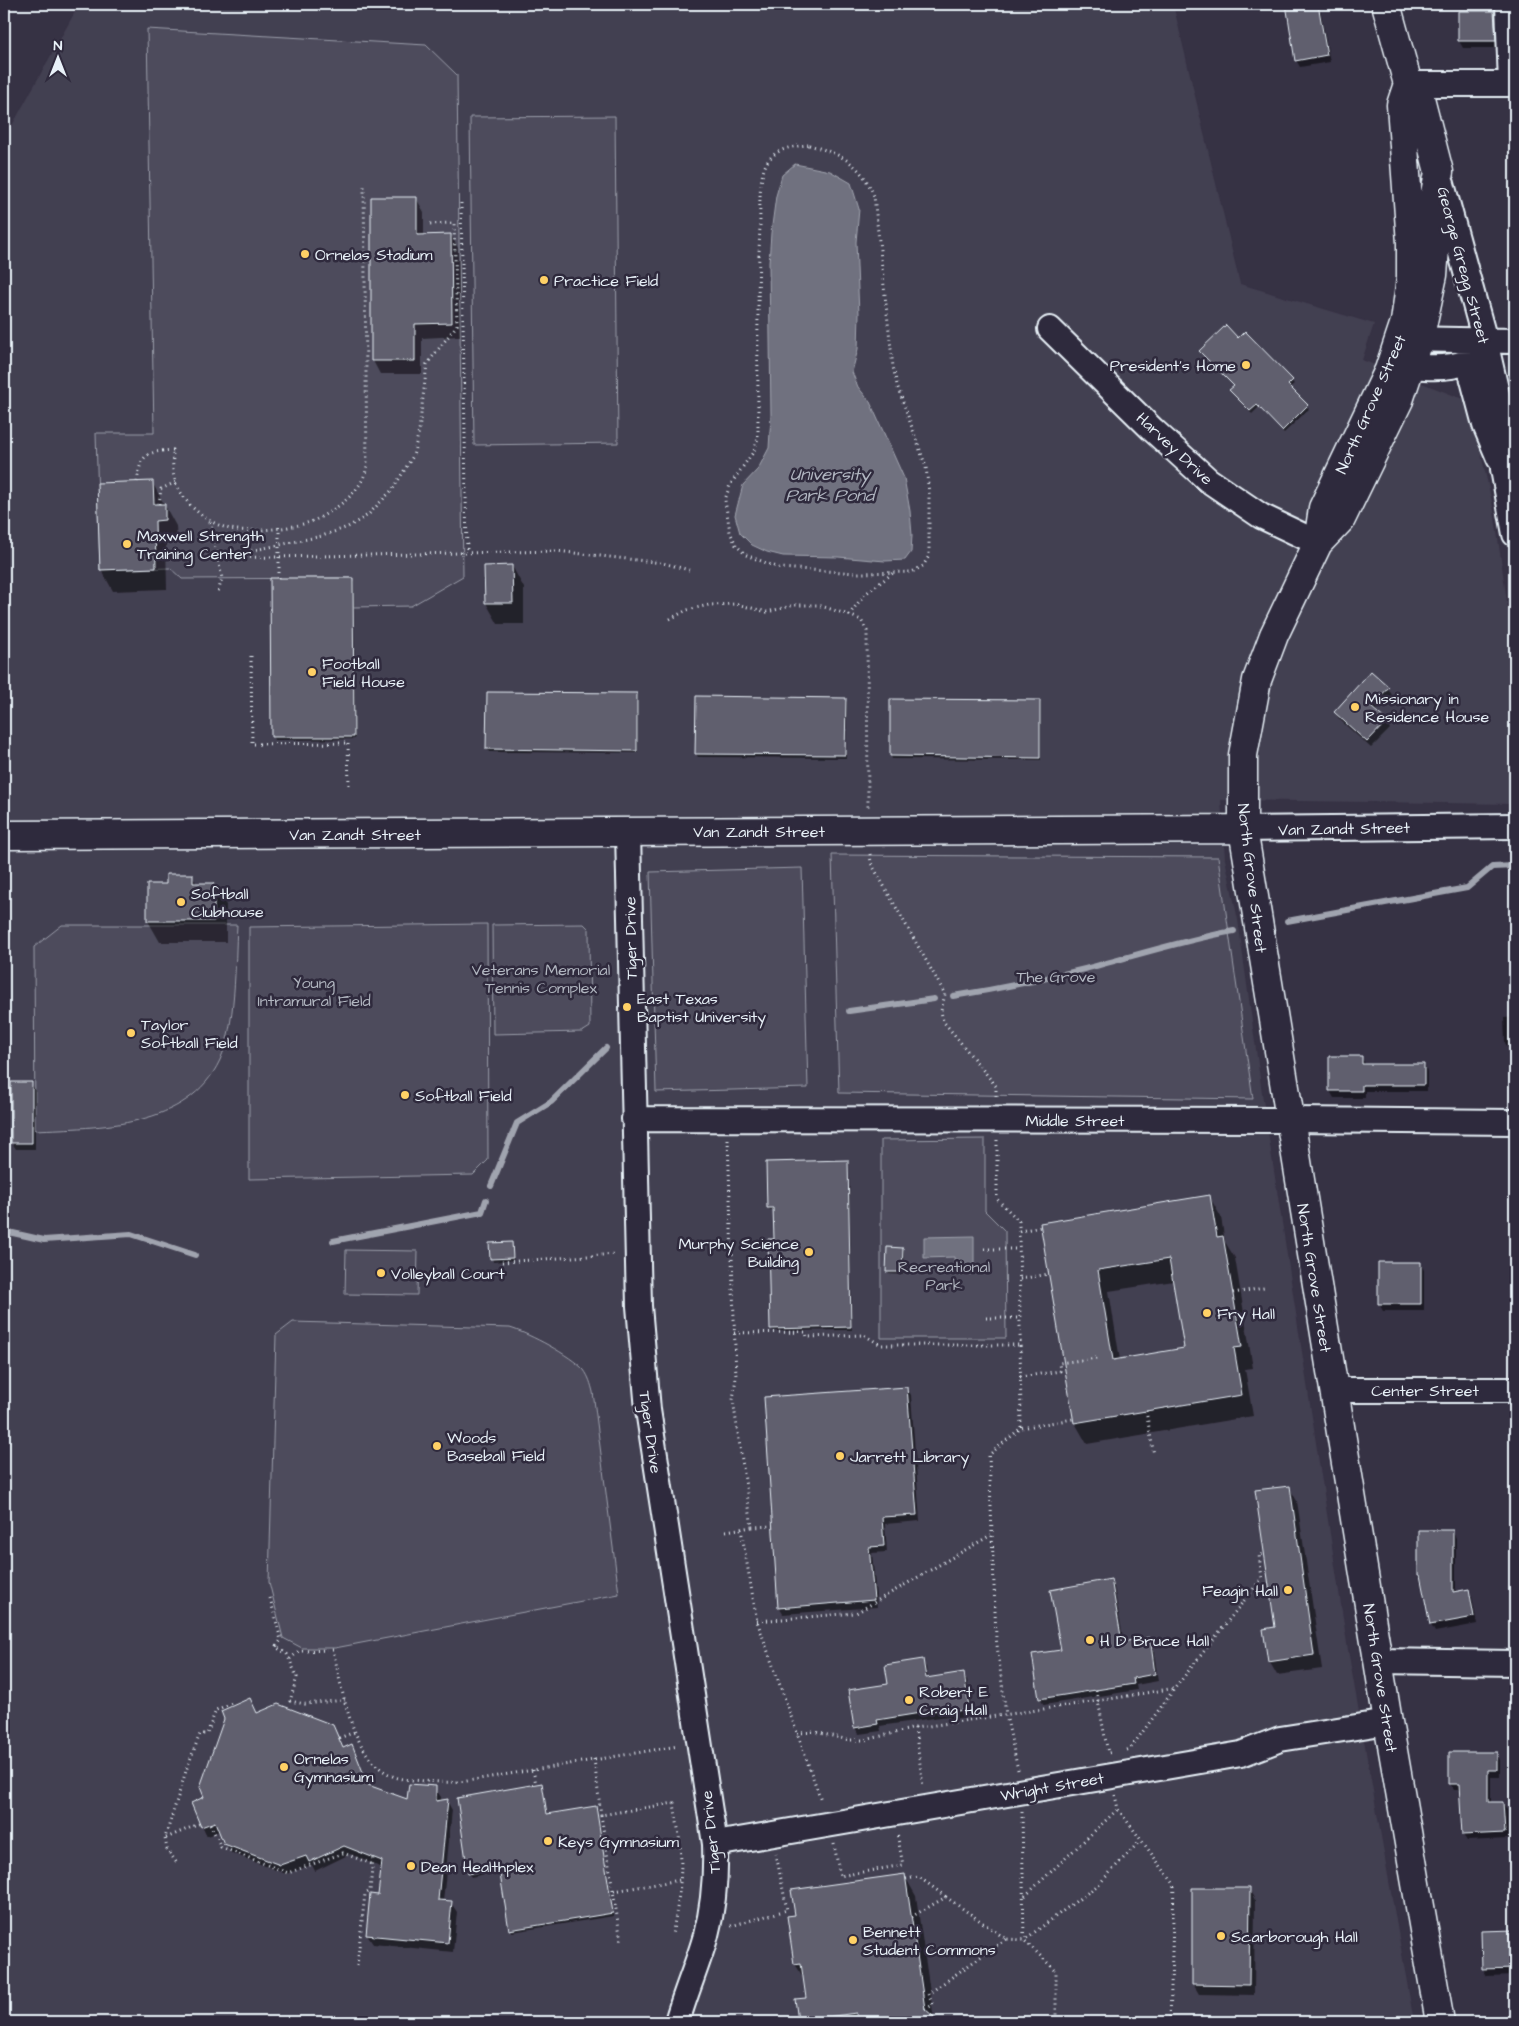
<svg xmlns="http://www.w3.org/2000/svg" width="1519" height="2026" font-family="'Architects Daughter',sans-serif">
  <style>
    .built { fill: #433f51 }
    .green { fill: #4d4b5c; stroke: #9a9eaa }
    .water { fill: #70717f; stroke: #a0a4af }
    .shadow { fill: #0007; fill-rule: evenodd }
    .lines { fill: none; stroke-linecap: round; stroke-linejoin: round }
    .stream { stroke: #a0a4af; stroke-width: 6 }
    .building { fill: #605e6e; stroke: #e8f1f8; fill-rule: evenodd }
    .street-casing { stroke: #e8f1f8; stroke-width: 28 }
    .secondary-casing { stroke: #e8f1f8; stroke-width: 31 }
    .path { stroke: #e8f1f8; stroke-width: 3; stroke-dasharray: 1 4; stroke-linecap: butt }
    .street { stroke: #2f2a3d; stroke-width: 24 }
    .secondary { stroke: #2f2a3d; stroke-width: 28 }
    .poi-dot { fill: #ffd166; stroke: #2f2a3d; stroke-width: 2 }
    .labels { text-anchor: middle; stroke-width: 5; stroke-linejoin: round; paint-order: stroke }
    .poi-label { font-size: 16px; fill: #e8f1f8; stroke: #2f2a3d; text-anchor: start }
    .street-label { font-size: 16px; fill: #e8f1f8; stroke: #2f2a3d }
    .park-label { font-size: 16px; fill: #b2b7c1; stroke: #2f2a3d }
    .water-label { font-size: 18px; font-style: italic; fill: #b2b7c2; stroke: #2f2a3d }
  </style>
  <rect width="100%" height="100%" fill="#363244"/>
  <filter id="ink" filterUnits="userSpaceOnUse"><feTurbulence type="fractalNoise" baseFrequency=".02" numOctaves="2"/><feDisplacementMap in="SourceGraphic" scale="10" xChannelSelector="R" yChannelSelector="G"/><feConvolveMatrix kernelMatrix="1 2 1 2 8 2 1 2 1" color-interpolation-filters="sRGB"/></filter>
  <g filter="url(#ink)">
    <path class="built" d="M 75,4 L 1173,4 L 1240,284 L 1374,324 L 1362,360 L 1463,399 L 1481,454 L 1494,511 L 1515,658 L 1515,804 L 1221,800 L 1225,859 L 1238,920 L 1262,1093 L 1348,1650 L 1414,2022 L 4,2022 L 4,140 L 75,12 Z"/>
    <path class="green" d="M 147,29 L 426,45 L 457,75 L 463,576 L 411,606 L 353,607 L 352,578 L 182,579 L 170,568 L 100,570 L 96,433 L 154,433 Z
      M 615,116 L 618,443 L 474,445 L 470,117 Z
      M 832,855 L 1218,857 L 1253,1099 L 839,1093 Z
      M 802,868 L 808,1088 L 656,1092 L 650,872 Z
      M 487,924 L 488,1160 L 473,1175 L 249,1179 L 249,927 Z
      M 584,924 L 589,929 L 590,1027 L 582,1032 L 493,1034 L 492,925 Z
      M 62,925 L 237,925 C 235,964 236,1025 220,1060 C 188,1129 99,1127 35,1130 L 34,947 Z
      M 985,1139 L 985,1211 L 1005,1231 L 1006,1338 L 881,1338 L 881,1140 Z
      M 346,1250 L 418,1251 L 417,1295 L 345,1294 Z
      M 293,1322 L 510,1328 C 530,1334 570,1355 584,1370 C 589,1377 591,1384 593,1392 L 619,1594 L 335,1648 L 302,1648 L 283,1638 L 269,1582 L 276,1335 Z"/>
    <path class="water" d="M 795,164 L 830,171 L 851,183 L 859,209 L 856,242 L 859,314 L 858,349 L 852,372 L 858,387 L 870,402 L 904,478 L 910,511 L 912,535 L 911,552 L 905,560 L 885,561 L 838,557 L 783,556 L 767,552 L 752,545 L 740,533 L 735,515 L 743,485 L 758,469 L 769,448 L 771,416 L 769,263 L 771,233 L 776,196 L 782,175 Z
      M 974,1236 L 974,1274 L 955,1275 L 954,1257 L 924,1258 L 924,1237 Z"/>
    <path class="shadow" d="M 1287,4 L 1319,4 L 1330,62 L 1300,67 L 1296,60 Z
      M 1494,12 L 1498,19 L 1499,48 L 1463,48 L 1459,41 Z
      M 416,198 L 424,212 L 424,236 L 451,235 L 458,248 L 460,336 L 422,338 L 422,374 L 380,374 L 373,361 Z
      M 1245,333 L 1292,381 L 1294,384 L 1289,388 L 1309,409 L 1284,433 L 1259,407 L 1252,414 L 1232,393 L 1235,386 L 1238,340 Z
      M 152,482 L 176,526 L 177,541 L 166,541 L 167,589 L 113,591 L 101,569 Z
      M 512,566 L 524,588 L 524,624 L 498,624 L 486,603 Z
      M 352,579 L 354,582 L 355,739 L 274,740 L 273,737 L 271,580 Z
      M 1388,688 L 1392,695 L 1375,712 L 1386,722 L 1390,729 L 1371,748 L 1339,719 L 1335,712 Z
      M 637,694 L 638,697 L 638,753 L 489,752 L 488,749 Z
      M 845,699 L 847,702 L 846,758 L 698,757 L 696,754 Z
      M 1040,701 L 1041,704 L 1041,760 L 892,759 L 891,756 Z
      M 192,876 L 197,884 L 214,884 L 226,905 L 226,942 L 160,942 L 148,921 L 168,885 Z
      M 1515,1017 L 1515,1049 L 1509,1049 L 1505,1043 L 1504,1018 Z
      M 1361,1057 L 1366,1065 L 1424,1065 L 1427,1072 L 1427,1091 L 1365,1091 L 1365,1098 L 1334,1098 L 1330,1091 Z
      M 31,1083 L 35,1090 L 35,1149 L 16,1149 L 12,1143 Z
      M 848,1161 L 849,1164 L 852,1330 L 773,1331 L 771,1328 L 774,1210 L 770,1210 L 768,1207 Z
      M 1209,1196 L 1221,1217 L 1225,1242 L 1235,1258 L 1253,1368 L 1245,1369 L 1253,1416 L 1087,1444 L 1075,1423 L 1041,1224 ZM 1174,1281 L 1185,1349 L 1120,1360 L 1109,1291 Z
      M 511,1243 L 514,1260 L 493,1262 L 490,1244 Z
      M 902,1249 L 904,1252 L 903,1275 L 889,1274 L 888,1271 Z
      M 1379,1263 L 1420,1263 L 1424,1270 L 1424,1311 L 1383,1311 L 1379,1304 Z
      M 907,1388 L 911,1395 L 920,1521 L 885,1524 L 887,1552 L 872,1553 L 877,1607 L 783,1614 L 779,1607 Z
      M 1289,1487 L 1297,1501 L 1322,1669 L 1277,1675 L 1269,1661 L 1277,1628 Z
      M 1419,1531 L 1452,1531 L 1456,1538 L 1456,1593 L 1468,1590 L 1472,1597 L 1477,1624 L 1435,1632 L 1431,1625 L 1423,1582 L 1419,1575 Z
      M 1111,1581 L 1114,1587 L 1124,1643 L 1149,1639 L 1153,1645 L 1158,1681 L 1136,1685 L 1137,1690 L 1044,1705 L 1040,1699 Z
      M 922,1661 L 926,1667 L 928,1679 L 963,1674 L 967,1680 L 972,1716 L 951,1719 L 948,1716 L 880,1726 L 881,1731 L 859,1734 L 855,1728 L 889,1685 Z
      M 257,1714 L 332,1726 L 344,1749 L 351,1746 L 369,1787 L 408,1801 L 435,1788 L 441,1797 L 441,1802 L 447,1801 L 452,1810 L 443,1902 L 451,1903 L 457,1912 L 453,1952 L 373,1944 L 367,1935 L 379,1897 L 382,1868 L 350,1854 L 315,1871 L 312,1865 L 286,1874 L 231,1853 L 220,1831 L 207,1836 L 192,1804 L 206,1798 Z
      M 1496,1753 L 1500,1760 L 1500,1777 L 1491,1777 L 1491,1804 L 1503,1803 L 1507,1810 L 1508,1839 L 1467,1841 L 1463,1835 L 1461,1790 L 1454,1790 L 1450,1784 Z
      M 541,1784 L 548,1815 L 597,1810 L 614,1916 L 512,1932 L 500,1871 L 471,1877 L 469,1874 L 458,1799 Z
      M 904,1875 L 916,1896 L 934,2019 L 937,2022 L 800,2022 L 808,1999 L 805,1980 L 795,1964 L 796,1916 Z
      M 1249,1889 L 1255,1900 L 1254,1995 L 1199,1994 L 1193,1984 Z
      M 1515,1932 L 1515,1975 L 1487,1976 L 1483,1969 L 1482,1933 Z
      M 1507,2015 L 1515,2015 L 1515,2022 L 1507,2022 Z"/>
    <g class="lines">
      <path class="stream" d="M 1287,921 L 1467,888 L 1492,867 L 1515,866
        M 953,996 C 997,989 1041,980 1085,969 C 1134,956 1183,940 1234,931
        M 849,1011 L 934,999
        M 491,1186 L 517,1123 L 551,1102 L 606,1048
        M 4,1231 L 44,1240 L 131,1234 L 195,1255
        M 333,1241 L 482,1212 L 486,1200"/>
    </g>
    <path class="building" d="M 1286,4 L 1318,4 L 1327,55 L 1295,61 Z
      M 1458,11 L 1494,11 L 1496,41 L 1458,41 Z
      M 371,197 L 417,197 L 417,235 L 451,234 L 452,323 L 415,324 L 415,361 L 371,361 Z
      M 1226,325 L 1238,338 L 1245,331 L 1293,380 L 1288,385 L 1308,405 L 1282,431 L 1257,405 L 1250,411 L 1229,390 L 1234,386 L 1199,351 Z
      M 153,481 L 154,504 L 165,504 L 165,520 L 155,521 L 156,568 L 100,570 L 97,483 Z
      M 512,565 L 513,603 L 485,603 L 484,566 Z
      M 270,578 L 353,578 L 354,737 L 271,737 Z
      M 1371,671 L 1389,687 L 1371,707 L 1387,721 L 1367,742 L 1334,712 Z
      M 487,692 L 637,693 L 637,751 L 486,749 Z
      M 696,696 L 846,698 L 845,755 L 695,754 Z
      M 890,699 L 1040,700 L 1040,758 L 890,756 Z
      M 166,874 L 193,874 L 193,883 L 214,883 L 214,921 L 147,921 L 147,884 L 166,884 Z
      M 1329,1056 L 1362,1056 L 1362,1064 L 1424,1064 L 1424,1085 L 1362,1085 L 1362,1091 L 1329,1091 Z
      M 11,1082 L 32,1082 L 32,1143 L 11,1143 Z
      M 848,1160 L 851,1327 L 770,1329 L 768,1239 L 774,1239 L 773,1208 L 767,1208 L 766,1162 Z
      M 1210,1195 L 1217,1237 L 1223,1236 L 1242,1347 L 1234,1348 L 1242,1395 L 1074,1423 L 1040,1223 ZM 1169,1259 L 1184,1348 L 1113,1360 L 1098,1270 Z
      M 512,1242 L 513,1258 L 490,1259 L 489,1243 Z
      M 887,1247 L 903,1248 L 902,1272 L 886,1272 Z
      M 1378,1262 L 1421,1262 L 1421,1304 L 1378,1304 Z
      M 907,1387 L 917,1515 L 882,1517 L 884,1546 L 869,1547 L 874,1600 L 778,1608 L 764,1397 Z
      M 1290,1486 L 1314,1655 L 1268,1662 L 1263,1629 L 1275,1627 L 1255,1490 Z
      M 1418,1530 L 1453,1530 L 1453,1592 L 1469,1589 L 1474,1617 L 1430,1625 L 1420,1575 L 1418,1575 Z
      M 1111,1579 L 1122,1642 L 1150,1637 L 1155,1674 L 1133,1678 L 1134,1684 L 1039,1699 L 1032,1654 L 1061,1650 L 1050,1590 Z
      M 923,1659 L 926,1678 L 964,1672 L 969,1709 L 946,1713 L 945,1709 L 877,1720 L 878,1724 L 854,1728 L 848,1690 L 888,1684 L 885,1665 Z
      M 250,1698 L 257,1713 L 278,1704 L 333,1725 L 343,1748 L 352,1744 L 368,1785 L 407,1799 L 409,1784 L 436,1786 L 436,1801 L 448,1799 L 438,1900 L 452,1901 L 448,1943 L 366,1935 L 370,1894 L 378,1895 L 382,1861 L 344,1846 L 309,1862 L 306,1856 L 280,1865 L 224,1844 L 215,1822 L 201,1827 L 191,1803 L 204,1797 L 200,1787 L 224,1719 L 221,1711 Z
      M 1449,1752 L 1497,1752 L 1497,1770 L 1488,1770 L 1488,1802 L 1503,1802 L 1505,1833 L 1462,1835 L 1459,1784 L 1449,1784 Z
      M 542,1783 L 547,1814 L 596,1806 L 613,1913 L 509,1930 L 499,1868 L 468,1874 L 457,1798 Z
      M 905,1874 L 925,2009 L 940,2022 L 857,2022 L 856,2013 L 798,2021 L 795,1999 L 806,1998 L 801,1963 L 794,1964 L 787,1916 L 795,1915 L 791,1890 Z
      M 1192,1888 L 1250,1888 L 1249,1985 L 1192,1984 Z
      M 1515,1930 L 1515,1968 L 1482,1969 L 1481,1931 Z"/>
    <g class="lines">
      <defs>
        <path id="street" d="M 1508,4 L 1511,84
          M 1408,84 L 1515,84
          M 1442,184 L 1485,341 L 1503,420 L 1503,469 L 1515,534
          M 1050,329 L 1153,430 L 1208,480 L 1261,516 L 1318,543
          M 1402,339 L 1515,341
          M 1468,361 L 1485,425 L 1499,458
          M 1392,362 C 1416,367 1443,371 1467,362 C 1471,360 1474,354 1477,350
          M 1243,829 L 1515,826
          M 628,832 L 639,1306 L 648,1410 L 715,1844 C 716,1875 714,1905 706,1935 C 698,1964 685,1993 677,2022
          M 634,1119 L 1290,1120 L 1515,1122
          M 1334,1390 L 1515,1390
          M 1378,1661 L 1515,1663
          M 715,1844 L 1241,1754 L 1280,1739 L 1388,1722"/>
        <path id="secondary" d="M 1386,4 L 1408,84 L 1420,98 L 1439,172 L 1435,194 L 1437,221 L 1433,275 L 1419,340 L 1399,400 L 1341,519 L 1318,543 L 1274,635 L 1257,680 L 1243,755 L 1243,829 L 1388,1722 L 1440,2022
          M 1318,543 L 1323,508 L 1389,370 L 1405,322 L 1411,278 L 1411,243 L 1401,105 L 1408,84
          M 4,835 L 1243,829"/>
      </defs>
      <use href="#street" class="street-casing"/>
      <use href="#secondary" class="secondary-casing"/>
      <path class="path" d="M 809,145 C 841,154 861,163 874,196 L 893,367 L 897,385 L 926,467 L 929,493 L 929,556 L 923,566 L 912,572 L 858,573 L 779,568 L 746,555 L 736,545 L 730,532 L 725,500 L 730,485 L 754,451 L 758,438 C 758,367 757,296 760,225 C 760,208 758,175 768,161 C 777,148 794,146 809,145 Z
        M 461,203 L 467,553
        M 137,482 C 141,454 145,452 173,450 C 173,458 172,469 174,477 C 181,501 203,521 227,528 C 244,534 301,528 317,519 C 338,508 363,491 367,466 L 364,186
        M 159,504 L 161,489 L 176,482
        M 210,522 L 222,578 L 218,593
        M 279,527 L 279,578
        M 217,558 L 322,536 L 348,527 L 368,515 L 393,489 L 413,456 L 419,431 L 427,364 L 457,325 L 454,223 L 428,224
        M 225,558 L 556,551 L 663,563 L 689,570
        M 849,615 L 861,620 L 867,631 L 868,808
        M 670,619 L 687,610 L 709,605 L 736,604 L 767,612 L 795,605 L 818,605 L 849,615 L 864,595 L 893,573
        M 251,656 L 252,744 L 348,743 L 349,786
        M 870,854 L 871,863 L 945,994 L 941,1011 L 943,1021 L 996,1086 L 996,1099
        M 728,1139 L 736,1377 L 733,1400 L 752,1527 L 773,1526
        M 997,1140 L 997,1199 L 1019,1221 L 1021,1428
        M 1019,1231 L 1041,1227
        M 984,1249 L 1019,1249
        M 502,1262 L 616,1254
        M 1020,1279 L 1049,1274
        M 1233,1293 L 1264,1288
        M 986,1318 L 1020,1318
        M 734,1333 L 806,1332 L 807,1337 L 864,1335 L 881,1345 L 1019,1345
        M 1020,1377 L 1060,1371 L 1059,1363 L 1097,1358
        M 1146,1411 L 1154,1455
        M 741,1529 L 757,1621 L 821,1800
        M 726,1531 L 752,1527
        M 270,1598 L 281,1640 L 276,1647 L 287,1654 L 297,1677 L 290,1701 L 305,1704 L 345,1700
        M 757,1621 L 856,1613 L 991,1535
        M 290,1659 L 299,1651 L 333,1650 C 343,1691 351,1760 395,1777 C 404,1780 415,1780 425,1781 C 439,1782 453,1783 467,1781 L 678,1746
        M 1096,1690 L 1108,1753 L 1113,1752
        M 915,1728 L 923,1786
        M 797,1733 L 815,1732 L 849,1740 L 865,1740 L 915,1728 L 1098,1701 L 1175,1688
        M 339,1738 L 355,1732
        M 1127,1750 L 1130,1749 L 1175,1688 L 1262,1578 L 1259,1555 L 1265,1554
        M 594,1759 L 601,1815 L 674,1803 C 676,1817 679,1832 680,1846 C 683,1875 678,1906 672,1935
        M 533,1770 L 536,1784
        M 1018,1770 L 1006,1715 L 996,1637 L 989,1455 L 1021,1428 L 1073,1419
        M 1115,1795 L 1118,1809 L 1174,1884 L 1170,2022
        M 1022,1812 L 1024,1940 L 1056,1971 L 1056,2022
        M 601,1815 L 621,1941
        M 210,1824 L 221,1847 L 288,1873 L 343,1853 L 372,1864
        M 166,1838 L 199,1824
        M 834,1844 L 840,1876 L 903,1865 L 897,1833
        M 176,1862 L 167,1849 L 165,1838 L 187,1768 L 200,1734 L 207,1734 L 216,1710 L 232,1703 L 234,1705
        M 906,1879 L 919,1877 L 946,1897
        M 614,1891 L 680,1880
        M 1025,1896 L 1118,1809
        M 911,1917 L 946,1897 L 1006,1939 L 1024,1940 L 1098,1885 L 1140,1841
        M 731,1926 L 787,1910 L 776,1854
        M 357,1966 L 365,1894 L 370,1891 L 373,1857
        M 925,2009 L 933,2005 L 928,1994 L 1006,1939"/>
      <use href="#street" class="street"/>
      <use href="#secondary" class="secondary"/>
    </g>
  </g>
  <g class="poi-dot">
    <circle cx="305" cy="254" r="5"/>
    <circle cx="544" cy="280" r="5"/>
    <circle cx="1246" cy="365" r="5"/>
    <circle cx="127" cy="544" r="5"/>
    <circle cx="312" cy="672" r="5"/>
    <circle cx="1355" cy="707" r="5"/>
    <circle cx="181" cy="902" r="5"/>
    <circle cx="627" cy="1007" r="5"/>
    <circle cx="131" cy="1033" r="5"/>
    <circle cx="405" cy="1095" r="5"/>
    <circle cx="809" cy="1252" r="5"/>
    <circle cx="381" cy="1273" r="5"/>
    <circle cx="1207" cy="1313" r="5"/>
    <circle cx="437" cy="1446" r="5"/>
    <circle cx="840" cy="1456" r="5"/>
    <circle cx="1288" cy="1590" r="5"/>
    <circle cx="1090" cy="1640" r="5"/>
    <circle cx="909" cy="1700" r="5"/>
    <circle cx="284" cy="1767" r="5"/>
    <circle cx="548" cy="1841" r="5"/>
    <circle cx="411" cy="1866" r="5"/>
    <circle cx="1221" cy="1936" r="5"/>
    <circle cx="853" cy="1940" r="5"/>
  </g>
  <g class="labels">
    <g class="poi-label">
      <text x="315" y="260">Ornelas Stadium</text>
      <text x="554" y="286">Practice Field</text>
      <text x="1236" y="371" text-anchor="end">President's Home</text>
      <text x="137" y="541">Maxwell Strength<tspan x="137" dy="18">Training Center</tspan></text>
      <text x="322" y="669">Football<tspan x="322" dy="18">Field House</tspan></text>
      <text x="1365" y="704">Missionary in<tspan x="1365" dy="18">Residence House</tspan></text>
      <text x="191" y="899">Softball<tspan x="191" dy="18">Clubhouse</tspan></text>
      <text x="637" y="1004">East Texas<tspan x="637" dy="18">Baptist University</tspan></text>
      <text x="141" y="1030">Taylor<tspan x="141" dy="18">Softball Field</tspan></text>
      <text x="415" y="1101">Softball Field</text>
      <text x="799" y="1249" text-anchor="end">Murphy Science<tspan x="799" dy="18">Building</tspan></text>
      <text x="391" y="1279">Volleyball Court</text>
      <text x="1217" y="1319">Fry Hall</text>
      <text x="447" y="1443">Woods<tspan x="447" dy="18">Baseball Field</tspan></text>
      <text x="850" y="1462">Jarrett Library</text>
      <text x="1278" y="1596" text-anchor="end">Feagin Hall</text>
      <text x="1100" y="1646">H D Bruce Hall</text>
      <text x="919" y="1697">Robert E<tspan x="919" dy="18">Craig Hall</tspan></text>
      <text x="294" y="1764">Ornelas<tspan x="294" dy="18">Gymnasium</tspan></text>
      <text x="558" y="1847">Keys Gymnasium</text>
      <text x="421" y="1872">Dean Healthplex</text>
      <text x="863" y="1937">Bennett<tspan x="863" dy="18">Student Commons</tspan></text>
      <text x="1231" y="1942">Scarborough Hall</text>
    </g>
    <g class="street-label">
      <text transform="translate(1464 265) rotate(75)" y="6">George Gregg Street</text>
      <text transform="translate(1370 404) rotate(-66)" y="6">North Grove Street</text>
      <text transform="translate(1175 448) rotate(43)" y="6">Harvey Drive</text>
      <text transform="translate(1344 828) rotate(-1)" y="6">Van Zandt Street</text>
      <text x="759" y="837">Van Zandt Street</text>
      <text x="355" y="840">Van Zandt Street</text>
      <text transform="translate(1253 878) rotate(83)" y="6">North Grove Street</text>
      <text transform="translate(630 938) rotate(-91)" y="6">Tiger Drive</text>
      <text x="1075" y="1126">Middle Street</text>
      <text transform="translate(1315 1278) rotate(81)" y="6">North Grove Street</text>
      <text x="1425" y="1396">Center Street</text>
      <text transform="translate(651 1432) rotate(82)" y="6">Tiger Drive</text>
      <text transform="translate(1381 1678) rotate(81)" y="6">North Grove Street</text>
      <text transform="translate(1052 1786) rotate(-10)" y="6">Wright Street</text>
      <text transform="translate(710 1832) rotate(-96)" y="6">Tiger Drive</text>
    </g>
    <g class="park-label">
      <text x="541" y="975">Veterans Memorial<tspan x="541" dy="18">Tennis Complex</tspan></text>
      <text x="1056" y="982">The Grove</text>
      <text x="314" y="988">Young<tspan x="314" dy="18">Intramural Field</tspan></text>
      <text x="944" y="1272">Recreational<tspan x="944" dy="18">Park</tspan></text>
    </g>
    <g class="water-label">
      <text x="830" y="480">University<tspan x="830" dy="21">Park Pond</tspan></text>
    </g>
  </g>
  <rect width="1519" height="2026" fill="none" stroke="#2f2a3d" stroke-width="20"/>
  <rect x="10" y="10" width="1499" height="2006" fill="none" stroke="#e8f1f8" stroke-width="2" filter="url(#ink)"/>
  <g transform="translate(58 58)" stroke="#2f2a3d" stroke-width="4" paint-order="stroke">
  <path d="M0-4L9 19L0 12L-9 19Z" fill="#e8f1f8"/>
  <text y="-8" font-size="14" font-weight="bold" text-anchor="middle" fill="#e8f1f8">N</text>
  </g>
</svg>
